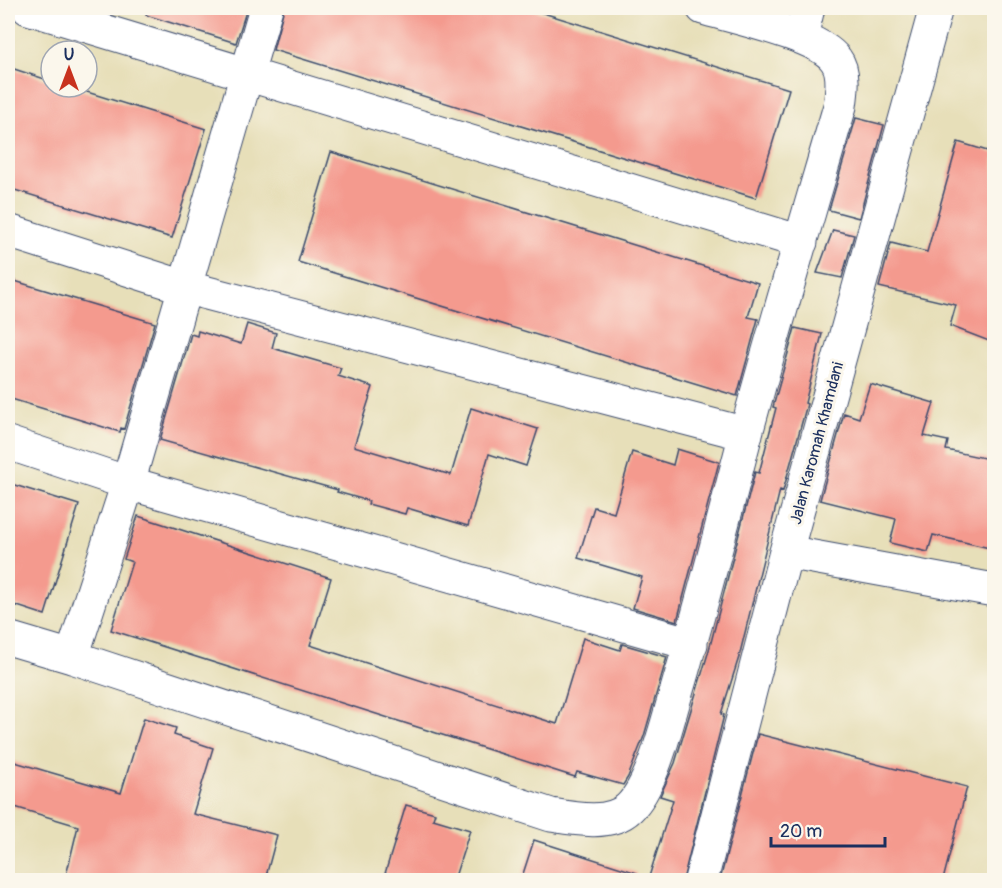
<svg xmlns="http://www.w3.org/2000/svg" width="1002" height="888" font-family="Pangolin,sans-serif">
  <style>
    .building { fill: #f49a8e }
    .lines { fill: none; stroke-linecap: round; stroke-linejoin: round }
    .minor-casing { stroke: #3a496c; stroke-width: 35 }
    .minor { stroke: #fff; stroke-width: 33 }
    .labels { text-anchor: middle; stroke-width: 6; stroke-linejoin: round; paint-order: stroke }
    .street-label { font-size: 16px; fill: #1b2f5e; stroke: #fbf7ec }
  </style>
  <rect width="100%" height="100%" fill="#fbf7ec"/>
  <filter id="ink" filterUnits="userSpaceOnUse"><feTurbulence type="fractalNoise" baseFrequency=".0167" numOctaves="2"/><feDisplacementMap in="SourceGraphic" scale="12" xChannelSelector="R" yChannelSelector="G"/><feConvolveMatrix kernelMatrix="1 2 1 2 8 2 1 2 1" color-interpolation-filters="sRGB"/></filter>
  <filter id="wash" filterUnits="userSpaceOnUse"><feTurbulence type="fractalNoise" baseFrequency=".008" numOctaves="4" result="noise"/><feDisplacementMap in="SourceGraphic" scale="24" xChannelSelector="R" yChannelSelector="G"/><feGaussianBlur stdDeviation="1.35" result="paint"/><feColorMatrix in="noise" values="0 0 0 0 0 0 0 0 0 0 0 0 0 0 0 0 0 1.4 0 .05"/><feComposite in="paint" operator="in"/></filter>
  <g filter="url(#wash)">
    <rect width="100%" height="100%" fill="#e7dfb9"/>
    <g id="blocks">
      <path class="building" d="M 148,8 L 247,8 L 236,43 L 146,15 Z
        M 284,8 L 527,8 L 789,89 L 756,198 L 273,50 Z
        M 8,67 L 51,81 L 51,87 L 71,87 L 206,129 L 172,238 L 8,188 Z
        M 856,118 L 884,125 L 859,218 L 829,210 Z
        M 958,142 L 994,153 L 994,343 L 950,326 L 956,305 L 879,287 L 891,243 L 927,252 Z
        M 331,152 L 758,283 L 748,317 L 758,319 L 737,396 L 298,262 Z
        M 833,230 L 854,235 L 842,278 L 817,273 Z
        M 8,279 L 155,323 L 124,429 L 121,428 L 120,432 L 8,398 Z
        M 247,324 L 276,333 L 272,348 L 341,368 L 338,376 L 373,387 L 354,446 L 451,475 L 471,408 L 538,429 L 526,466 L 489,454 L 468,526 L 407,508 L 405,514 L 368,504 L 369,501 L 337,492 L 338,490 L 160,440 L 191,334 L 197,336 L 198,331 L 241,344 Z
        M 795,328 L 822,334 L 805,403 L 807,404 L 783,491 L 780,490 L 739,657 L 721,714 L 724,715 L 683,880 L 648,880 L 673,800 L 660,796 L 675,763 L 709,650 L 755,472 L 759,473 L 776,408 L 773,407 Z
        M 870,384 L 934,403 L 924,436 L 948,441 L 946,450 L 994,460 L 994,549 L 933,535 L 928,552 L 890,543 L 896,519 L 820,500 L 844,413 L 859,418 Z
        M 677,449 L 719,462 L 677,621 L 633,608 L 642,577 L 578,558 L 594,507 L 614,513 L 632,452 L 673,465 Z
        M 8,483 L 79,505 L 45,615 L 8,603 Z
        M 138,516 L 331,578 L 310,645 L 557,724 L 583,638 L 620,650 L 622,644 L 667,657 L 644,736 L 628,777 L 623,785 L 577,772 L 575,777 L 111,630 L 132,562 L 124,559 Z
        M 144,718 L 176,728 L 174,735 L 213,748 L 193,814 L 277,835 L 265,880 L 65,880 L 78,826 L 8,805 L 8,760 L 121,793 Z
        M 758,734 L 967,787 L 943,880 L 720,880 Z
        M 406,805 L 435,813 L 433,819 L 470,830 L 454,880 L 383,880 Z
        M 534,840 L 637,873 L 636,880 L 521,880 Z"/>
    </g>
  </g>
  <g filter="url(#ink)">
    <use href="#blocks" fill-opacity="0" stroke="#3a496c" stroke-width="1.5"/>
    <g class="lines">
      <defs>
        <path id="minor" d="M 28,8 L 801,242
          M 801,37 L 808,8
          M 8,231 L 184,287 L 746,434
          M 8,443 L 128,483 L 691,644
          M 786,552 L 994,590
          M 8,638 L 72,657 L 551,815 C 575,819 610,826 629,808 C 652,786 665,730 674,700 C 700,613 722,525 745,437 C 775,326 808,216 840,106 C 842,92 845,72 836,60 C 819,35 733,17 703,8
          M 72,657 L 128,483 L 266,8
          M 701,880 L 786,552 L 936,8"/>
      </defs>
      <use href="#minor" class="minor-casing"/>
      <use href="#minor" class="minor"/>
    </g>
  </g>
  <g class="labels">
    <g class="street-label">
      <text transform="translate(816 443) rotate(-75)" y="6">Jalan Karomah Khamdani</text>
    </g>
  </g>
  <rect width="1002" height="888" fill="none" stroke="#fbf7ec" stroke-width="30"/>
  <g transform="translate(69 69)"><circle r="28" fill="#fbf7ec" stroke="#a1a7b3" stroke-width="1.5"/>
  <path d="M0-4.5L10 22L0 15L-10 22Z" fill="#c8321e"/>
  <text y="-9" font-size="16" font-weight="bold" text-anchor="middle" fill="#1b2f5e">U</text>
  </g>
  <path d="M771 837v9h114v-9" fill="none" stroke="#1b2f5e" stroke-width="3"/>
  <text x="780" y="837" font-size="18" fill="#1b2f5e" stroke="#fbf7ec" stroke-width="4.5" paint-order="stroke">20 m</text>
</svg>
